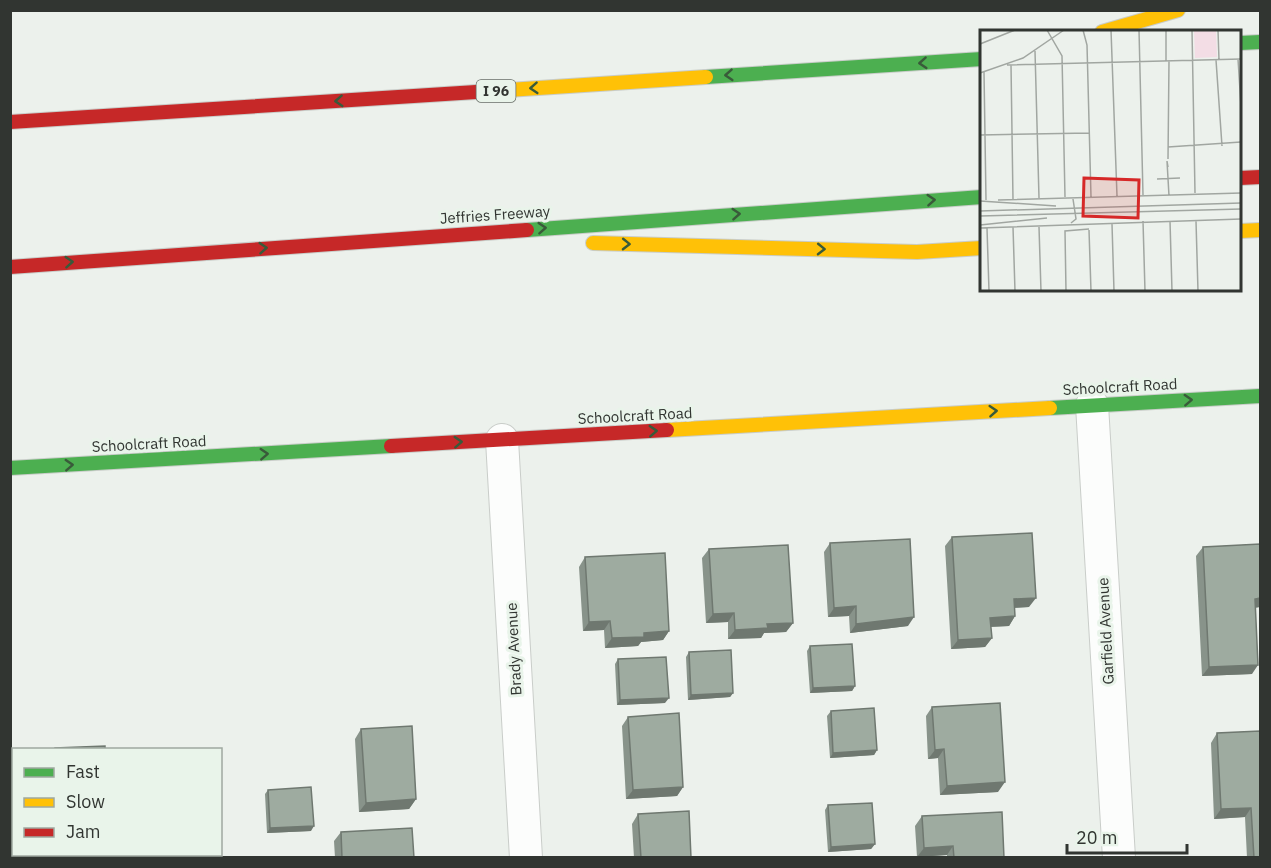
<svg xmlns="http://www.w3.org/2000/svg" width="1271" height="868" font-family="'IBM Plex Sans',sans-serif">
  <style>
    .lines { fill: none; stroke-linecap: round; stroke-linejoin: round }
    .street-casing { stroke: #c9cdc9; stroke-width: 34 }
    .fast-casing { stroke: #c9cdc9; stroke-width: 16 }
    .slow-casing { stroke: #c9cdc9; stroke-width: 16 }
    .jam-casing { stroke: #c9cdc9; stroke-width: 16 }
    .street { stroke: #fcfdfc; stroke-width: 32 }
    .fast { stroke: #4caf50; stroke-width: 14 }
    .slow { stroke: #ffc107; stroke-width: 14 }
    .jam { stroke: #c62828; stroke-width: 14 }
    .wall { fill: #88938a }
    .shaded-wall { fill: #6f7870 }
    .building { fill: #9eaba0; stroke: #6f7870; stroke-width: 1.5 }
    .oneway { stroke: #395a3a }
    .labels { text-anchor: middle; stroke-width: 6; stroke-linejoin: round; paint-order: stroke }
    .shield { fill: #e9f4ea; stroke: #686e68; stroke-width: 1.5 }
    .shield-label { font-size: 14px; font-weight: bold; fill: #313531 }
    .street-label { font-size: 15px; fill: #313531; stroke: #e9f4ea }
    .inset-road { fill: none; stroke: #a1a6a1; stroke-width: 1.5 }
    .view { fill: #d62828; fill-opacity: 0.15; stroke: #d62828; stroke-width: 3 }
    .inset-edge { fill: none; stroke: #313531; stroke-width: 3 }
  </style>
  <rect width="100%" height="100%" fill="#ecf1ec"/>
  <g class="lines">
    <defs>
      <path id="street" d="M 1092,405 L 1119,858
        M 502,440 L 526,858"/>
      <path id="fast" d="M 1240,43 L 1260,42
        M 706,77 L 982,59
        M 527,230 L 982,197
        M 1050,408 L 1260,396
        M 10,468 L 391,446"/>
      <path id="slow" d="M 1102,32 L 1178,10
        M 476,92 L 706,77
        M 1240,231 L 1260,230
        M 593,243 L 917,252 L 982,248
        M 667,430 L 1050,408"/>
      <path id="jam" d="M 10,122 L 476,92
        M 1240,178 L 1260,177
        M 10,267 L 527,230
        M 391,446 L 667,430"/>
    </defs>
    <use href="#street" class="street-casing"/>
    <use href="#fast" class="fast-casing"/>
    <use href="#slow" class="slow-casing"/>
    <use href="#jam" class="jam-casing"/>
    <use href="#street" class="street"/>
    <use href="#fast" class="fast"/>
    <use href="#slow" class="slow"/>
    <use href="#jam" class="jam"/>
  </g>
  <path class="wall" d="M 952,537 L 1029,607 L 1015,608 L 1015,616 L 1009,626 L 991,627 L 992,638 L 985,647 L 951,649 L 945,546 Z
    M 830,543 L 908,626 L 850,633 L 849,616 L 828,617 L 824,552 Z
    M 1260,544 L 1260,607 L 1255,608 L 1252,674 L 1202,676 L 1196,556 L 1203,547 Z
    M 709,549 L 793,623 L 786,632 L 764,633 L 761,638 L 728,639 L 728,622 L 706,623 L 702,558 Z
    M 585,557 L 669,631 L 663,640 L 641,642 L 638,646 L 605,648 L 604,630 L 583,631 L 579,567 Z
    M 810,646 L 855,686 L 852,691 L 810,693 L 807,651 Z
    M 689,652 L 733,693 L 730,697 L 688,700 L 686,657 Z
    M 618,659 L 665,703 L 617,705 L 615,664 Z
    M 932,707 L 998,792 L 940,795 L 938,758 L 928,759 L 926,716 Z
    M 831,711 L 877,750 L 874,755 L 830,758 L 827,716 Z
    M 628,717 L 683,787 L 677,796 L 626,799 L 622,726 Z
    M 361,729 L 416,799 L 409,809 L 359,812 L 355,739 Z
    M 1260,731 L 1260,858 L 1247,858 L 1245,817 L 1214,819 L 1211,743 L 1217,733 Z
    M 268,790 L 311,831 L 267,833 L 265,794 Z
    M 828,805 L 875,844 L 871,849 L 828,852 L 825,810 Z
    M 638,814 L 691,858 L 634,858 L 632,824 Z
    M 922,816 L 1004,858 L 947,858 L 947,855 L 917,857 L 915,826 Z
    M 341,832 L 414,858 L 335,858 L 334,841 Z
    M 56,855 L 113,855 L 113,858 L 56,858 Z"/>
  <path class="shaded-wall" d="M 1036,598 L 1029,607 L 1007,608 L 1014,599 Z
    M 1260,598 L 1260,607 L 1248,608 L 1255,599 Z
    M 856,606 L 849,616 L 828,617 L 834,608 Z
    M 734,613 L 728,622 L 706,623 L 713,614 Z
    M 1015,616 L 1009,626 L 984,627 L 990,618 Z
    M 914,617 L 908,626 L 850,633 L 856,624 Z
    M 610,621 L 604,630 L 583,631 L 589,622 Z
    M 793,623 L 786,632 L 764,633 L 761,638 L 728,639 L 735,630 L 767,624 Z
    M 669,631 L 663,640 L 641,642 L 638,646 L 605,648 L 612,638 L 644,633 Z
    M 992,638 L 985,647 L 951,649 L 958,640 Z
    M 1258,665 L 1252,674 L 1202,676 L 1209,667 Z
    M 855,686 L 852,691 L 810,693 L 813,688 Z
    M 733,693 L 730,697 L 688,700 L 691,695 Z
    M 669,698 L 665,703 L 617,705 L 620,700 Z
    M 944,749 L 938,758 L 928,759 L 935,750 Z
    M 877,750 L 874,755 L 830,758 L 833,753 Z
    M 1005,782 L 998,792 L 940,795 L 947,786 Z
    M 683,787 L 677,796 L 626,799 L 633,790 Z
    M 416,799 L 409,809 L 359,812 L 366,803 Z
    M 1251,808 L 1245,817 L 1214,819 L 1221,809 Z
    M 314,826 L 311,831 L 267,833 L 270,828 Z
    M 875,844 L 871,849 L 828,852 L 831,847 Z
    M 953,846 L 947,855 L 917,857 L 924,848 Z"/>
  <path class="building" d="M 1032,533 L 1036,598 L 1014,599 L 1015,616 L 990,618 L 992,638 L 958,640 L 952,537 Z
    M 910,539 L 914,617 L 856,624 L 856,606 L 834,608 L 830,543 Z
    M 1260,544 L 1260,598 L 1255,599 L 1258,665 L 1209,667 L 1203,547 Z
    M 788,545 L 793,623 L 767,624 L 768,628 L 735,630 L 734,613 L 713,614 L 709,549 Z
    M 665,553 L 669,631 L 644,633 L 644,637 L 612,638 L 610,621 L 589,622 L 585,557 Z
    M 852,644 L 855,686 L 813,688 L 810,646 Z
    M 731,650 L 733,693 L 691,695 L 689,652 Z
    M 666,657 L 669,698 L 620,700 L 618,659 Z
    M 1000,703 L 1005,782 L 947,786 L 944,749 L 935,750 L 932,707 Z
    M 874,708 L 877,750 L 833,753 L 831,711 Z
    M 679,713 L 683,787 L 633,790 L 628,717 Z
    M 412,726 L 416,799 L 366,803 L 361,729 Z
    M 1260,731 L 1260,858 L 1254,858 L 1251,808 L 1221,809 L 1217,733 Z
    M 105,746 L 105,750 L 55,750 L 55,748 Z
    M 311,787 L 314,826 L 270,828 L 268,790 Z
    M 872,803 L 875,844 L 831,847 L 828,805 Z
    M 689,811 L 691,858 L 641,858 L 638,814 Z
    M 1002,812 L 1004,858 L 954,858 L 953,846 L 924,848 L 922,816 Z
    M 412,828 L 414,858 L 342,858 L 341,832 Z
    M 63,855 L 113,855 L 113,858 L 63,858 Z"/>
  <defs><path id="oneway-chevron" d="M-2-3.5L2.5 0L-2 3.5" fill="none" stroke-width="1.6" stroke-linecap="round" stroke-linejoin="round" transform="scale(1.5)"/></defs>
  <g class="oneway">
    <use href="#oneway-chevron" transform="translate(923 63) rotate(176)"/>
    <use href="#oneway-chevron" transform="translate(729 75) rotate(176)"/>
    <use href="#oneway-chevron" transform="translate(534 88) rotate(176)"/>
    <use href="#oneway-chevron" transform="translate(339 101) rotate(176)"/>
    <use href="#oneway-chevron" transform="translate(931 200) rotate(-4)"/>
    <use href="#oneway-chevron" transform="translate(736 214) rotate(-4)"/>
    <use href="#oneway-chevron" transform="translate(542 228) rotate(-4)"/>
    <use href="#oneway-chevron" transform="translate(626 244) rotate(1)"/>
    <use href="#oneway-chevron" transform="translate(263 248) rotate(-4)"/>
    <use href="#oneway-chevron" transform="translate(821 249) rotate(1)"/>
    <use href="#oneway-chevron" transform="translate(69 262) rotate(-4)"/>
    <use href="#oneway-chevron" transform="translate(1188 400) rotate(-3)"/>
    <use href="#oneway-chevron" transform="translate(993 411) rotate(-4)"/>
    <use href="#oneway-chevron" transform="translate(653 431) rotate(-3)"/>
    <use href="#oneway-chevron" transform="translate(458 442) rotate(-3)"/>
    <use href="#oneway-chevron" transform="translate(264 454) rotate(-3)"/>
    <use href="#oneway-chevron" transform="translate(69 465) rotate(-3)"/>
  </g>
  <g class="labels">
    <rect class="shield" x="476.5" y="80" width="39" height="22" rx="4.5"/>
    <g class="shield-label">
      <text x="496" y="96">I 96</text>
    </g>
    <g class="street-label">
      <text transform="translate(495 215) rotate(-4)" y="5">Jeffries Freeway</text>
      <text transform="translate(1120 387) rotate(-3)" y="5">Schoolcraft Road</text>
      <text transform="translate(635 416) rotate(-3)" y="5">Schoolcraft Road</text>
      <text transform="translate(149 444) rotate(-3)" y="5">Schoolcraft Road</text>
      <text transform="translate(1106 631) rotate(-93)" y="5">Garfield Avenue</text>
      <text transform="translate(514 649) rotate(-93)" y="5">Brady Avenue</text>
    </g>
  </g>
  <g transform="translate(980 30)">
    <rect width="261" height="261" fill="#ecf1ec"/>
    <path d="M 214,0 L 236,0 L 237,27 L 215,28 Z" fill="#f3dde5"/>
    <path class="inset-road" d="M 67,0 L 82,26 L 85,167M 103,0 L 107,15 L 111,167M 131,0 L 137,166M 159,0 L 163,165M 186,0 L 186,31M 212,0 L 215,163M 238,0 L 239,30M 0,14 L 35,0M 55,21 L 59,168M 258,29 L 261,76M 236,30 L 242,116M 27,35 L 261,29M 31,35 L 33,170M 4,42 L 6,170M 0,43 L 43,28 L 84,0M 0,105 L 110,103M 188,117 L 261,112M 188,129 L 189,31M 188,137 L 187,131 L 189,166M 177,149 L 200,148M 18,170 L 261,163M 0,171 L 76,176M 0,181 L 261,173M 0,186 L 261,179M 163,191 L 165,261M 190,191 L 192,261M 216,191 L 218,261M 91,193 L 96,189 L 93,169M 132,194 L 134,261M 0,195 L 67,188M 33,197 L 35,261M 59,197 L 61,261M 0,198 L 261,189M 7,198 L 9,261M 109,200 L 111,261M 86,261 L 85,201 L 109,199"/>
    <path class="view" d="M 104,148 L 159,150 L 158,188 L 103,186 Z"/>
    <rect width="261" height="261" class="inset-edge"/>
  </g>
  <rect width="1271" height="868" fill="none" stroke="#313531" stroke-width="24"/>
  <rect x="12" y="748" width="210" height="108" fill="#e9f4ea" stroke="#9fa8a0" stroke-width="1.5"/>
  <rect x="24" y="768" width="30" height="9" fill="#4caf50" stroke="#9fa8a0" stroke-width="1.5"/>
  <text x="66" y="778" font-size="18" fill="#313531">Fast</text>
  <rect x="24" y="798" width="30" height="9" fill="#ffc107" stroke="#9fa8a0" stroke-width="1.5"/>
  <text x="66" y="808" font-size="18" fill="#313531">Slow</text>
  <rect x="24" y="828" width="30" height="9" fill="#c62828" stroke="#9fa8a0" stroke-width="1.5"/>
  <text x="66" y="838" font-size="18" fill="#313531">Jam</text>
  <path d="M1067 844v9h120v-9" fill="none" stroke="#313531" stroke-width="3"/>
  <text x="1076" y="844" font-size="18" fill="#313531" stroke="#e9f4ea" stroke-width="4.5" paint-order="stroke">20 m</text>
</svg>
